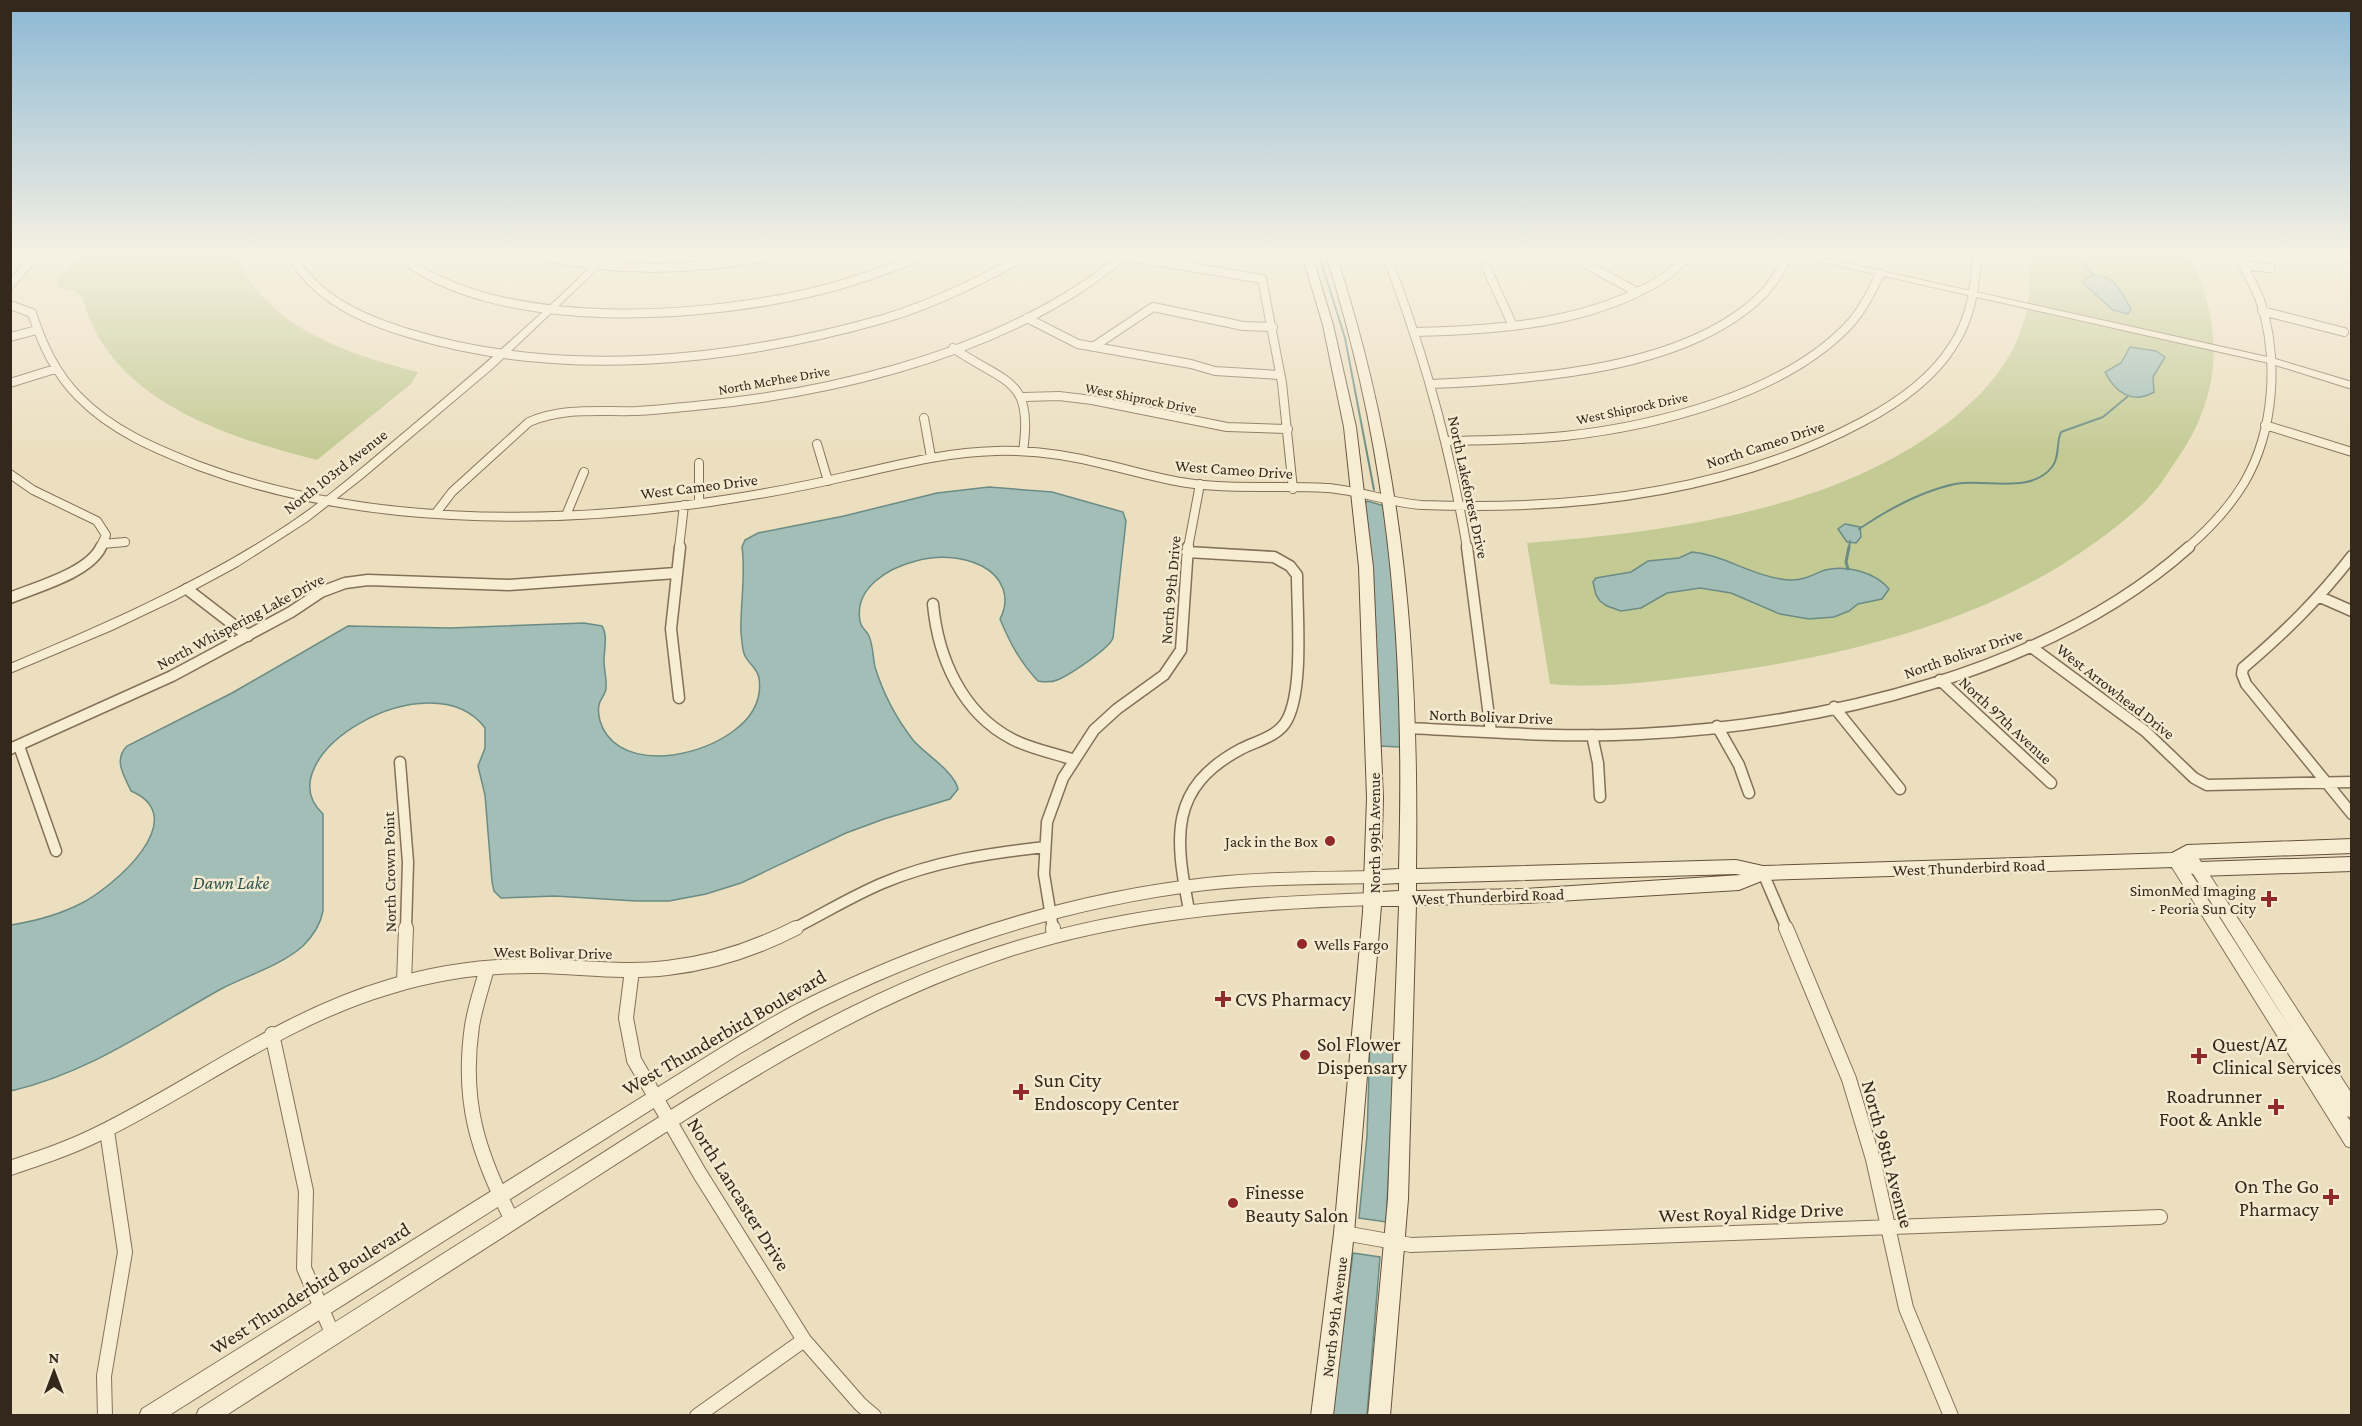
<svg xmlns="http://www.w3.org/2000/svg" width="2362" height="1426" font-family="'Crimson Pro',serif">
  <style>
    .green { fill: #c3ca94 }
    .water { fill: #a3beb6; stroke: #6a8c84; stroke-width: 1.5 }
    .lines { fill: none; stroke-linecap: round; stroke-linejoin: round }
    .stream-far1 { stroke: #6a8c84; stroke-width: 2 }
    .stream { stroke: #6a8c84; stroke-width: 3 }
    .minor-far2-casing { stroke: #847059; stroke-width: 10 }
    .minor-far1-casing { stroke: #847059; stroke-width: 13 }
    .minor-casing { stroke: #847059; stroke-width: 16 }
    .tertiary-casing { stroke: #847059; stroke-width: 2 }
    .secondary-casing { stroke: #66513c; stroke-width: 2 }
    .minor-far2 { stroke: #f7edd3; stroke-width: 8 }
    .minor-far1 { stroke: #f7edd3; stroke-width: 10 }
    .minor { stroke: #f7edd3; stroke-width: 14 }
    .tertiary { fill: #f7edd3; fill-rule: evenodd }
    .secondary { fill: #f7edd3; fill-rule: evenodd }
    .poi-dot { fill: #912b2b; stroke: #f4eacf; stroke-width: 2 }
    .labels { text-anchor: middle; stroke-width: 5; stroke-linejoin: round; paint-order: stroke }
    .far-street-label { font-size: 14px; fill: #34281d; stroke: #f4eacf }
    .street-label { font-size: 16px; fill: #34281d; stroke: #f4eacf }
    .poi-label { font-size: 16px; fill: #34281d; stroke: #f4eacf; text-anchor: end }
    .water-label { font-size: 18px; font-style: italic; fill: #2c5452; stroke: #f4eacf }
    .near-poi-label { font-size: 20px; fill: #34281d; stroke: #f4eacf; text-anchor: start }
    .near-street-label { font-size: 20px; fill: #34281d; stroke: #f4eacf }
  </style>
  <rect width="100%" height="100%" fill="#ecdfc0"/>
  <path class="green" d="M 79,255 L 236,255 C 266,328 348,354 418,372 L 411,384 L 317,460 C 227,437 110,401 83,299 L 78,293 L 57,286 L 57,281 Z
    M 2026,255 L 2189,255 C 2226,329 2222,398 2173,465 C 2166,475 2160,486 2152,494 C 2135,513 2113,530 2093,544 C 1983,623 1846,656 1713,674 C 1660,681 1604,689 1550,684 L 1527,543 C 1677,531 1863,508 1976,398 C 2015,360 2038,310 2026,255 Z"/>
  <path class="water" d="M 2092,275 C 2116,275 2121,292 2131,309 L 2128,314 L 2113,310 L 2085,285 L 2083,281 Z
    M 2130,347 L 2156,351 L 2165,357 L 2153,377 L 2154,392 C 2132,405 2115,392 2105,372 L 2121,363 Z
    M 989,487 L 1052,492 L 1123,512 L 1126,521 L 1113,638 C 1109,649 1068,676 1057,680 C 1051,683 1044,682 1038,681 C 1020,662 1010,643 1000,619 C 1011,598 1003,577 982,566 C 962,556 937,555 916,561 C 888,568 854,588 860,621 C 861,628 867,631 869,636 C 873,645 873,658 875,667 C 883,693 896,718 913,740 C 926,755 954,771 958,789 L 950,799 L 884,819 L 846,833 L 741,883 L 706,894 L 669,901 L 636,901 L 555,896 L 501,898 L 494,891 L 492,882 L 485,795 L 478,766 L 485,748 L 485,728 C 431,656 262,757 323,814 L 323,911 C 320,926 313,936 303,946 C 280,966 248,975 221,989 C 151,1028 91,1072 11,1091 L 11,925 C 36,921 59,915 82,903 C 113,887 194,818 131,791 C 124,775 113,760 127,746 L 232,693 L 348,626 L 450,628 L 584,623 L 602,626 C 608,635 604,650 604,661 C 604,670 607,680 606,688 C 606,694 600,699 599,705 C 597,715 601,727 607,735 C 622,755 650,758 673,755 C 711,749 766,724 759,678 C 757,668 749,664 745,656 C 742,650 742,640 741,633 C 740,605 746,575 742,547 L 745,540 L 758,533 L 844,516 L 937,493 Z
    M 1367,501 L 1385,506 L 1397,623 L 1401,747 L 1379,746 L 1379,705 L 1365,504 Z
    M 1845,524 L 1860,527 L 1861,537 L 1856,543 L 1847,542 L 1838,529 Z
    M 1692,552 C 1725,555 1755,578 1790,580 C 1803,581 1814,574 1825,570 C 1847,565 1875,572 1889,589 L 1882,599 L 1858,604 L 1849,611 L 1834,617 L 1809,619 L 1780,614 L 1731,593 L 1700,588 L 1667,593 L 1641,608 L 1621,611 L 1607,606 L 1600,601 L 1596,595 L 1593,582 L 1596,578 L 1631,572 L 1648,561 L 1679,558 Z
    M 1370,1041 L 1395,1045 L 1386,1222 L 1359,1218 L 1367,1136 Z
    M 1353,1253 L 1380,1257 L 1367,1415 L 1332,1416 Z"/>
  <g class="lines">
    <path class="stream-far1" d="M 1319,255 L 1345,338 L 1374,490
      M 2075,255 L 2094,275
      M 1859,529 C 1887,510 1922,491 1955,484 C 1985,478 2030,495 2052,467 C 2060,457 2056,443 2061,432 L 2103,417 L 2127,397
      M 1849,548 L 1850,541"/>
    <path class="stream" d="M 1848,569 L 1846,562 L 1849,547"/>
    <defs>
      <path id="minor-far2" d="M 291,255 C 316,299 362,319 408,333 C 561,380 731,362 883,319 C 934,304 981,280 1028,255
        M 398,255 C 497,335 709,319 825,289 C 859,280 892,268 924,255
        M 537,255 C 618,273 695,271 776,255
        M 1386,255 C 1423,350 1450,447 1467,548
        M 2345,255 L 2352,260
        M 1125,256 L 1262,279 L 1282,383 L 1293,489
        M 1584,263 L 1637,292
        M 2242,265 L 2271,268
        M 1486,267 L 1513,326
        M 10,285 L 36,255
        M 10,305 L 32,313 C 42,344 55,373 79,397 C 112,431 156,449 199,466 C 357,525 545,526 710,502 C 757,495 802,487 848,476 C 897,465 946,452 996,451 C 1032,450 1068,455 1103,464 C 1131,470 1159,479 1187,483 C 1233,490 1280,485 1327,488 C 1359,490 1390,503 1422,505 C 1571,511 1729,493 1862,422 C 1896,404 1931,380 1952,347 C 1971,319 1975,288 1977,255
        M 2262,311 L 2344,332
        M 1027,318 L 1078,344 L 1191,364 L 1215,371 L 1279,375
        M 1415,332 C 1499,330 1589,324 1662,279 C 1672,272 1681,263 1690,255
        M 10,337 L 37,330
        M 1093,347 L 1153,307 L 1243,326 L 1273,327
        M 953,348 C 1005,384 1034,377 1023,451
        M 10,383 L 55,369
        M 1430,384 C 1532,380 1689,370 1764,293 C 1774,282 1782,267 1790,255
        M 1024,397 L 1059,396 L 1092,400 L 1227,427 L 1288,429
        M 924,418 L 931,457
        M 2265,425 L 2352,452
        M 1446,441 C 1485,440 1525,440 1565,436 C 1656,426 1780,395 1846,328 C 1861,313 1871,293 1880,274
        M 817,444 L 828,481
        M 699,463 L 699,503
        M 10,474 L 33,490 L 97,521 L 106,535 L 100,548
        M 436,513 L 452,492 L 529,422 C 564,407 599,412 636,411 C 656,410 675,408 695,406 C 824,394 972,359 1082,287 C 1097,277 1111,266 1126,255
        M 567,513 L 584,472
        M 102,544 L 125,542
        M 679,548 L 684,505
        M 1188,548 L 1200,484
        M 2187,548 C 2209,529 2229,508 2244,483 C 2275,430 2279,357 2260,300 C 2254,284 2245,270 2237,255"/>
      <path id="minor-far1" d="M 1467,547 L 1491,732
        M 1187,552 L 1274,557 L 1290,566 L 1297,575 C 1297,612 1304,689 1287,720 C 1278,737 1256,741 1241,749 C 1168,788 1175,838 1189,910
        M 2352,556 C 2318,600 2285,632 2243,668 L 2242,674 L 2246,684 L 2352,814
        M 187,589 L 248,636
        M 2320,597 L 2352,611
        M 10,598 C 36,587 89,573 101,547
        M 933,604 C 938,658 962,713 1012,739 C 1031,749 1054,753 1074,760
        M 2030,646 L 2145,731 L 2194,778 L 2207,785 L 2352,782
        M 1940,680 L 2051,783
        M 679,698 L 671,629 L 680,547
        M 1834,707 L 1900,789
        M 1717,726 L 1739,765 L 1749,793
        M 1409,728 C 1486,732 1563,738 1640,734 C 1824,725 2049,672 2189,547
        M 1592,735 L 1598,763 L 1600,797
        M 19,746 L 56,851
        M 10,749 L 172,676 L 291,612 L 321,592 L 345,583 L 368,580 L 509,585 L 676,573
        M 400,762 L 408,862 L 406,929
        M 1763,873 L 1787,929
        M 793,929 C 823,914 852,896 883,883 C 935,861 990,853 1045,847
        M 1053,929 L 1044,874 L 1047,822 L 1063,778 L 1094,730 L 1117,709 L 1164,675 L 1181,650 L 1188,547"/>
      <path id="minor" d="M 1053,928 L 1054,936
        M 1786,928 L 1849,1079 L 1873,1159 L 1906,1308 L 1951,1416
        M 487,968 C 482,987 475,1007 472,1026 C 461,1102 478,1153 512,1220
        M 632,970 L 626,1018 L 634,1060 L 700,1174 L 804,1340 L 860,1404 L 874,1416
        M 404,982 L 406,928
        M 272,1034 L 306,1191 L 304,1268 L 333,1335
        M 10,1168 C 40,1158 70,1148 98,1134 C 196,1086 283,1018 389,987 C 438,972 490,965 541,966 C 583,967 625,973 667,968 C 713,963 755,949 796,928
        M 1344,1233 L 1411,1245 L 2160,1217
        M 105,1416 L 104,1376 L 125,1252 L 107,1131
        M 697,1416 L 804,1340"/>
      <path id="tertiary" d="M 603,255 L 612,255 L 493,368 L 364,477 L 308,521 L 238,566 L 175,600 L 112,630 L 10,673 L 10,664 C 103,625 194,585 278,531 C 324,502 365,465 407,430 C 474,374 540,317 603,255 Z
        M 1791,255 L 1809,255 L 2272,358 L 2352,382 L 2352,389 L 2269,363 Z
        M 2187,846 L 2192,848 L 2352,1094 L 2352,1118 L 2347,1116 L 2352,1124 L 2352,1148 L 2346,1146 L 2170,864 L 2168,860 L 2170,856 L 2175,854 L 2180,856 L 2292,1031 L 2182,856 L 2180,852 L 2182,848 Z
        M 1374,871 L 1379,873 L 1382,877 L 1379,881 L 1374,883 C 1318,884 1262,884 1206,890 C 1075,905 948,946 830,1003 C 798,1018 769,1037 739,1054 L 168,1416 L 139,1416 L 142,1409 L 727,1044 C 757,1026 787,1008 819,993 C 940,935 1071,893 1206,878 C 1261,872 1318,872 1374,871 Z
        M 1373,893 L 1378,895 L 1381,899 L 1378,903 L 1373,905 C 1250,909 1129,918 1011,956 C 855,1007 730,1091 593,1179 C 470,1258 348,1337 225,1416 L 196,1416 L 199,1409 C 324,1329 450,1249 576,1170 C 716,1081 855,989 1017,941 C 1138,905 1247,897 1373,893 Z"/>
      <path id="secondary" d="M 1302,255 L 1312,255 L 1333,325 L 1356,427 L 1373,567 L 1383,798 L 1381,870 L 1399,869 C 1405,653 1392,463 1326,255 L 1336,255 C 1404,462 1419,652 1416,869 L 1736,860 L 1763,866 L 2172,853 L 2187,845 L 2352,839 L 2352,853 L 2190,859 L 2199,862 L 2352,857 L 2352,871 L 2198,876 L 2174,867 L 1764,880 L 1739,890 L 1525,903 L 1416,905 L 1408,1199 L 1390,1416 L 1368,1416 L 1388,1199 L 1399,906 L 1381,906 L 1354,1233 L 1333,1416 L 1311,1416 L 1334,1233 L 1363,912 L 1367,798 L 1359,567 L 1344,427 L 1323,325 ZM 1736,874 L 1741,875 L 1525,889 L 1416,891 L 1416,883 ZM 1399,883 L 1399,891 L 1381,892 L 1381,884 Z"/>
    </defs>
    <use href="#minor-far2" class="minor-far2-casing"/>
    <use href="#minor-far1" class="minor-far1-casing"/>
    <use href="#minor" class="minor-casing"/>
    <use href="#tertiary" class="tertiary-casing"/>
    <use href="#secondary" class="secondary-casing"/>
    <use href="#minor-far2" class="minor-far2"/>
    <use href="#minor-far1" class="minor-far1"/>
    <use href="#minor" class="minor"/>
    <use href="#tertiary" class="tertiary"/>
    <use href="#secondary" class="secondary"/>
  </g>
  <linearGradient id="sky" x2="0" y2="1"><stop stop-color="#8cb8d4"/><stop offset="0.56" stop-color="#f6f1e3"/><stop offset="1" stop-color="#f6f1e3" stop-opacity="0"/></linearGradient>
  <rect width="2362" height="455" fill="url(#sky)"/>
  <g class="poi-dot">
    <circle cx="1330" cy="841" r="6"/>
    <path d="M2266 890h6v6h6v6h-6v6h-6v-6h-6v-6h6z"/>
    <circle cx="1302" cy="944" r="6"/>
    <path d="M1220 990h6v6h6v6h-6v6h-6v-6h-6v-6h6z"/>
    <circle cx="1305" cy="1055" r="6"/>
    <path d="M2196 1047h6v6h6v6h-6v6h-6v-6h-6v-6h6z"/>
    <path d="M1018 1083h6v6h6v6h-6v6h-6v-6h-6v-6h6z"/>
    <path d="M2273 1098h6v6h6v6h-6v6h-6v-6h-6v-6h6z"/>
    <path d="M2328 1188h6v6h6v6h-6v6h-6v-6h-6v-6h6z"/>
    <circle cx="1233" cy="1203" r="6"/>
  </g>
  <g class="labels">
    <g class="far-street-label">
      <text transform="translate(774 380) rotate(-10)" y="5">North McPhee Drive</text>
      <text transform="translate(1141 398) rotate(11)" y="5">West Shiprock Drive</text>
      <text transform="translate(1632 408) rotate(-12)" y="5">West Shiprock Drive</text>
    </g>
    <g class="street-label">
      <text transform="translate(1765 444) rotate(-18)" y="6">North Cameo Drive</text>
      <text transform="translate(1234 469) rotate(4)" y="6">West Cameo Drive</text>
      <text transform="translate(335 471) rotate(-38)" y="6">North 103rd Avenue</text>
      <text transform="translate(699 486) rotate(-7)" y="6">West Cameo Drive</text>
      <text transform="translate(1469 487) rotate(78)" y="6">North Lakeforest Drive</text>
      <text transform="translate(1170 590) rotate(-85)" y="6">North 99th Drive</text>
      <text transform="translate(240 621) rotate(-28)" y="6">North Whispering Lake Drive</text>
      <text transform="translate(1963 653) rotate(-19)" y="6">North Bolivar Drive</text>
      <text transform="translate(2116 691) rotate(38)" y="6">West Arrowhead Drive</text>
      <text transform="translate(1491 716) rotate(2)" y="6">North Bolivar Drive</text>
      <text transform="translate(2006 720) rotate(43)" y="6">North 97th Avenue</text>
      <text transform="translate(1374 833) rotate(-90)" y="6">North 99th Avenue</text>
      <text transform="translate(1969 867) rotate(-2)" y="6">West Thunderbird Road</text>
      <text transform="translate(389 872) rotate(-91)" y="6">North Crown Point</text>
      <text transform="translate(1488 896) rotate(-2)" y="6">West Thunderbird Road</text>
      <text transform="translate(553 952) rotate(1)" y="6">West Bolivar Drive</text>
      <text transform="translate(1334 1317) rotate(-83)" y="6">North 99th Avenue</text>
    </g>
    <g class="poi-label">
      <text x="1318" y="847">Jack in the Box</text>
      <text x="2256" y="896">SimonMed Imaging<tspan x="2256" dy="18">- Peoria Sun City</tspan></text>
      <text x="1314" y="950" text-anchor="start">Wells Fargo</text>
    </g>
    <g class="water-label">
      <text x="231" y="889">Dawn Lake</text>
    </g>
    <g class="near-poi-label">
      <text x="1235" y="1006">CVS Pharmacy</text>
      <text x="1317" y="1051">Sol Flower<tspan x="1317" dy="23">Dispensary</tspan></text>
      <text x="2212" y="1051">Quest/AZ<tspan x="2212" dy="23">Clinical Services</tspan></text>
      <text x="1034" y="1087">Sun City<tspan x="1034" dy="23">Endoscopy Center</tspan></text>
      <text x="2262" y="1103" text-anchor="end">Roadrunner<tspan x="2262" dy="23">Foot &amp; Ankle</tspan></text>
      <text x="2319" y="1193" text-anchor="end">On The Go<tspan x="2319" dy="23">Pharmacy</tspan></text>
      <text x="1245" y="1199">Finesse<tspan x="1245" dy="23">Beauty Salon</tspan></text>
    </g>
    <g class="near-street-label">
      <text transform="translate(724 1032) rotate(-30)" y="7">West Thunderbird Boulevard</text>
      <text transform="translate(1888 1154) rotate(75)" y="7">North 98th Avenue</text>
      <text transform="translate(739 1194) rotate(58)" y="7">North Lancaster Drive</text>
      <text transform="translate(1751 1212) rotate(-2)" y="7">West Royal Ridge Drive</text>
      <text transform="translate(310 1288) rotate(-32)" y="7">West Thunderbird Boulevard</text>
    </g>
  </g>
  <rect width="2362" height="1426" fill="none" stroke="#34281d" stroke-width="24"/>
  <g transform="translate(54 1372)" stroke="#f4eacf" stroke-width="4.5" paint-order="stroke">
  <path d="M0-4.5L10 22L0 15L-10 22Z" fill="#34281d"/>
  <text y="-9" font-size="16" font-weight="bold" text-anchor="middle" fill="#34281d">N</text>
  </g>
</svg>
